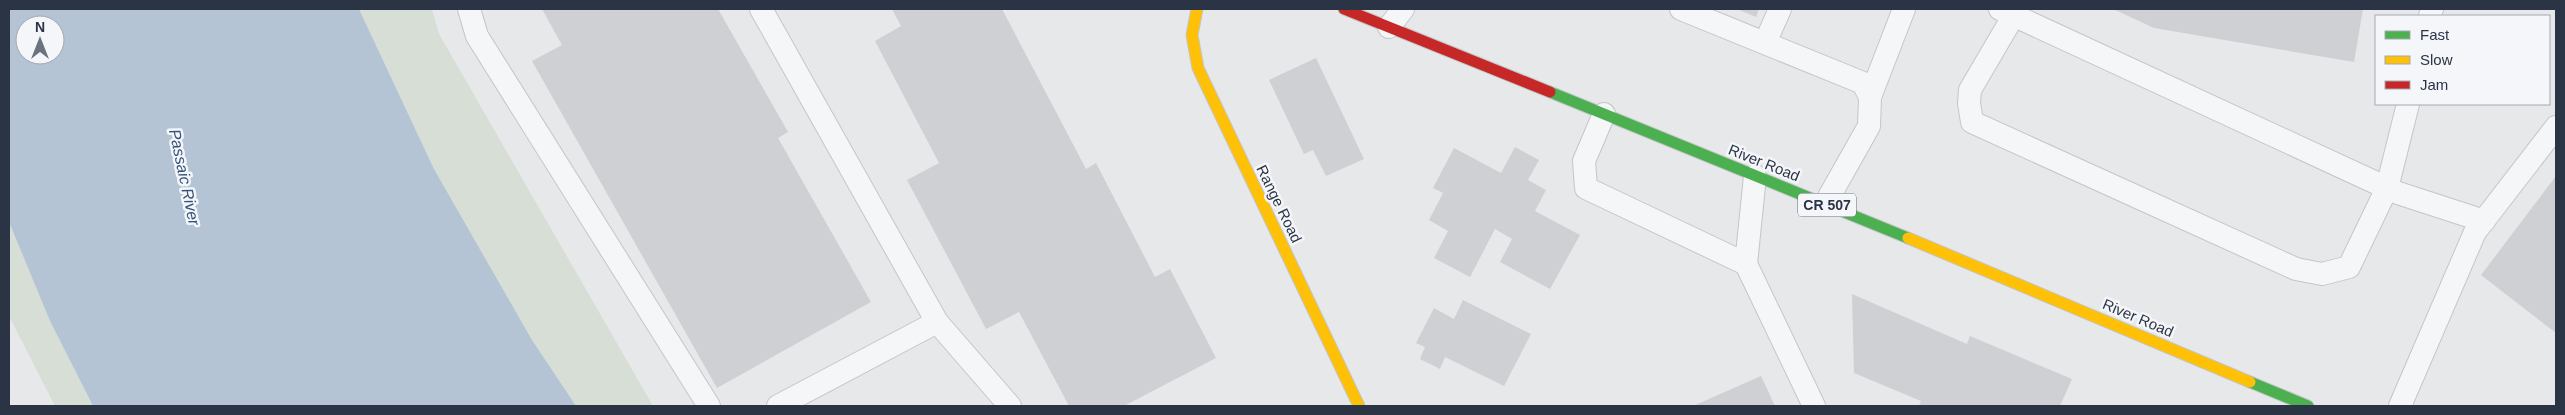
<svg xmlns="http://www.w3.org/2000/svg" width="2565" height="415" font-family="Helvetica,sans-serif">
  <style>
    .green { fill: #d6ded6 }
    .water { fill: #b4c4d5; fill-rule: evenodd }
    .building { fill: #ced0d3 }
    .lines { fill: none; stroke-linecap: round; stroke-linejoin: round }
    .lane-casing { stroke: #c4c6c8; stroke-width: 24 }
    .fast-casing { stroke: #c4c6c8; stroke-width: 13 }
    .slow-casing { stroke: #c4c6c8; stroke-width: 13 }
    .jam-casing { stroke: #c4c6c8; stroke-width: 13 }
    .lane { stroke: #f5f6f7; stroke-width: 22 }
    .fast { stroke: #4caf50; stroke-width: 11 }
    .slow { stroke: #ffc107; stroke-width: 11 }
    .jam { stroke: #c62828; stroke-width: 11 }
    .labels { text-anchor: middle; stroke-width: 5; stroke-linejoin: round; paint-order: stroke }
    .shield { fill: #f4f6f9; stroke: #676e7b; stroke-width: 1 }
    .shield-label { font-size: 14px; font-weight: bold; fill: #2b3445 }
    .street-label { font-size: 15px; fill: #2b3445; stroke: #f4f6f9 }
    .water-label { font-size: 16px; font-style: italic; fill: #34527a; stroke: #f4f6f9 }
  </style>
  <rect width="100%" height="100%" fill="#e6e8ea"/>
  <path class="green" d="M 359,9 L 432,9 L 439,34 L 653,406 L 576,406 L 532,340 L 434,169 Z
    M 9,222 L 50,321 L 93,406 L 55,406 L 9,316 Z"/>
  <path class="water" d="M 9,9 L 359,9 L 434,169 L 532,340 L 576,406 L 93,406 L 50,321 L 9,222 ZM 25,25 L 55,25 L 55,55 L 25,55 Z"/>
  <path class="building" d="M 542,9 L 718,9 L 788,132 L 778,138 L 871,302 L 717,388 L 532,61 L 562,45 Z
    M 892,9 L 1002,9 L 1086,169 L 1096,163 L 1155,277 L 1170,269 L 1216,358 L 1124,406 L 1069,406 L 1019,312 L 986,329 L 907,180 L 939,163 L 875,41 L 901,26 Z
    M 1737,9 L 1759,9 L 1756,17 Z
    M 2113,9 L 2363,9 L 2354,62 L 2154,28 Z
    M 1316,58 L 1364,159 L 1326,176 L 1313,150 L 1304,154 L 1269,80 Z
    M 1515,147 L 1539,160 L 1528,180 L 1546,190 L 1535,211 L 1580,235 L 1550,289 L 1500,262 L 1512,239 L 1495,229 L 1470,277 L 1434,258 L 1448,231 L 1429,220 L 1443,193 L 1433,188 L 1454,148 L 1501,173 Z
    M 2556,176 L 2556,333 L 2481,275 Z
    M 1852,294 L 1967,344 L 1970,336 L 2072,379 L 2060,406 L 1919,406 L 1921,401 L 1854,373 Z
    M 1463,300 L 1531,334 L 1504,386 L 1445,357 L 1440,369 L 1420,359 L 1425,347 L 1416,343 L 1434,308 L 1454,319 Z
    M 1761,376 L 1775,406 L 1693,406 Z"/>
  <g class="lines">
    <defs>
      <path id="lane" d="M 469,9 L 477,36 L 709,406
        M 761,9 L 937,322 L 1010,406
        M 1681,9 L 1863,83 L 1870,97 L 1869,126 L 1825,204
        M 2000,9 L 2398,193 L 2484,221
        M 2014,15 L 1970,90 L 1969,103 L 1972,122 L 2296,269 L 2322,274 L 2349,267 L 2387,188 L 2408,104
        M 2430,16 L 2432,9
        M 1389,27 L 1403,9
        M 1765,43 L 1780,9
        M 1870,97 L 1904,9
        M 1604,114 L 1584,161 L 1586,188 L 1746,264
        M 1755,176 L 1746,264 L 1814,406
        M 778,406 L 937,322
        M 2400,406 L 2475,232 L 2556,127"/>
      <path id="fast" d="M 1550,92 L 1908,238
        M 2250,382 L 2308,406"/>
      <path id="slow" d="M 1197,9 L 1192,35 L 1198,68 L 1359,406
        M 1908,238 L 2250,382"/>
      <path id="jam" d="M 1344,9 L 1550,92"/>
    </defs>
    <use href="#lane" class="lane-casing"/>
    <use href="#fast" class="fast-casing"/>
    <use href="#slow" class="slow-casing"/>
    <use href="#jam" class="jam-casing"/>
    <use href="#lane" class="lane"/>
    <use href="#fast" class="fast"/>
    <use href="#slow" class="slow"/>
    <use href="#jam" class="jam"/>
  </g>
  <g class="labels">
    <rect class="shield" x="1798" y="193.5" width="58" height="23" rx="4"/>
    <g class="shield-label">
      <text x="1827" y="210">CR 507</text>
    </g>
    <g class="street-label">
      <text transform="translate(1764 163) rotate(22)" y="5">River Road</text>
      <text transform="translate(1279 204) rotate(64)" y="5">Range Road</text>
      <text transform="translate(2138 318) rotate(23)" y="5">River Road</text>
    </g>
    <g class="water-label">
      <text transform="translate(185 177) rotate(78)" y="6">Passaic River</text>
    </g>
  </g>
  <rect width="2565" height="415" fill="none" stroke="#2b3445" stroke-width="20"/>
  <rect x="2375" y="15" width="175" height="90" fill="#f4f6f9" stroke="#a4a8b1"/>
  <rect x="2385" y="31" width="25" height="8" fill="#4caf50" stroke="#a4a8b1"/>
  <text x="2420" y="40" font-size="15" fill="#2b3445">Fast</text>
  <rect x="2385" y="56" width="25" height="8" fill="#ffc107" stroke="#a4a8b1"/>
  <text x="2420" y="65" font-size="15" fill="#2b3445">Slow</text>
  <rect x="2385" y="81" width="25" height="8" fill="#c62828" stroke="#a4a8b1"/>
  <text x="2420" y="90" font-size="15" fill="#2b3445">Jam</text>
  <g transform="translate(40 40)"><circle r="24" fill="#f4f6f9" stroke="#a4a8b1"/>
  <path d="M0-4L9 19L0 12L-9 19Z" fill="#6c737f"/>
  <text y="-8" font-size="14" font-weight="bold" text-anchor="middle" fill="#2b3445">N</text>
  </g>
</svg>
